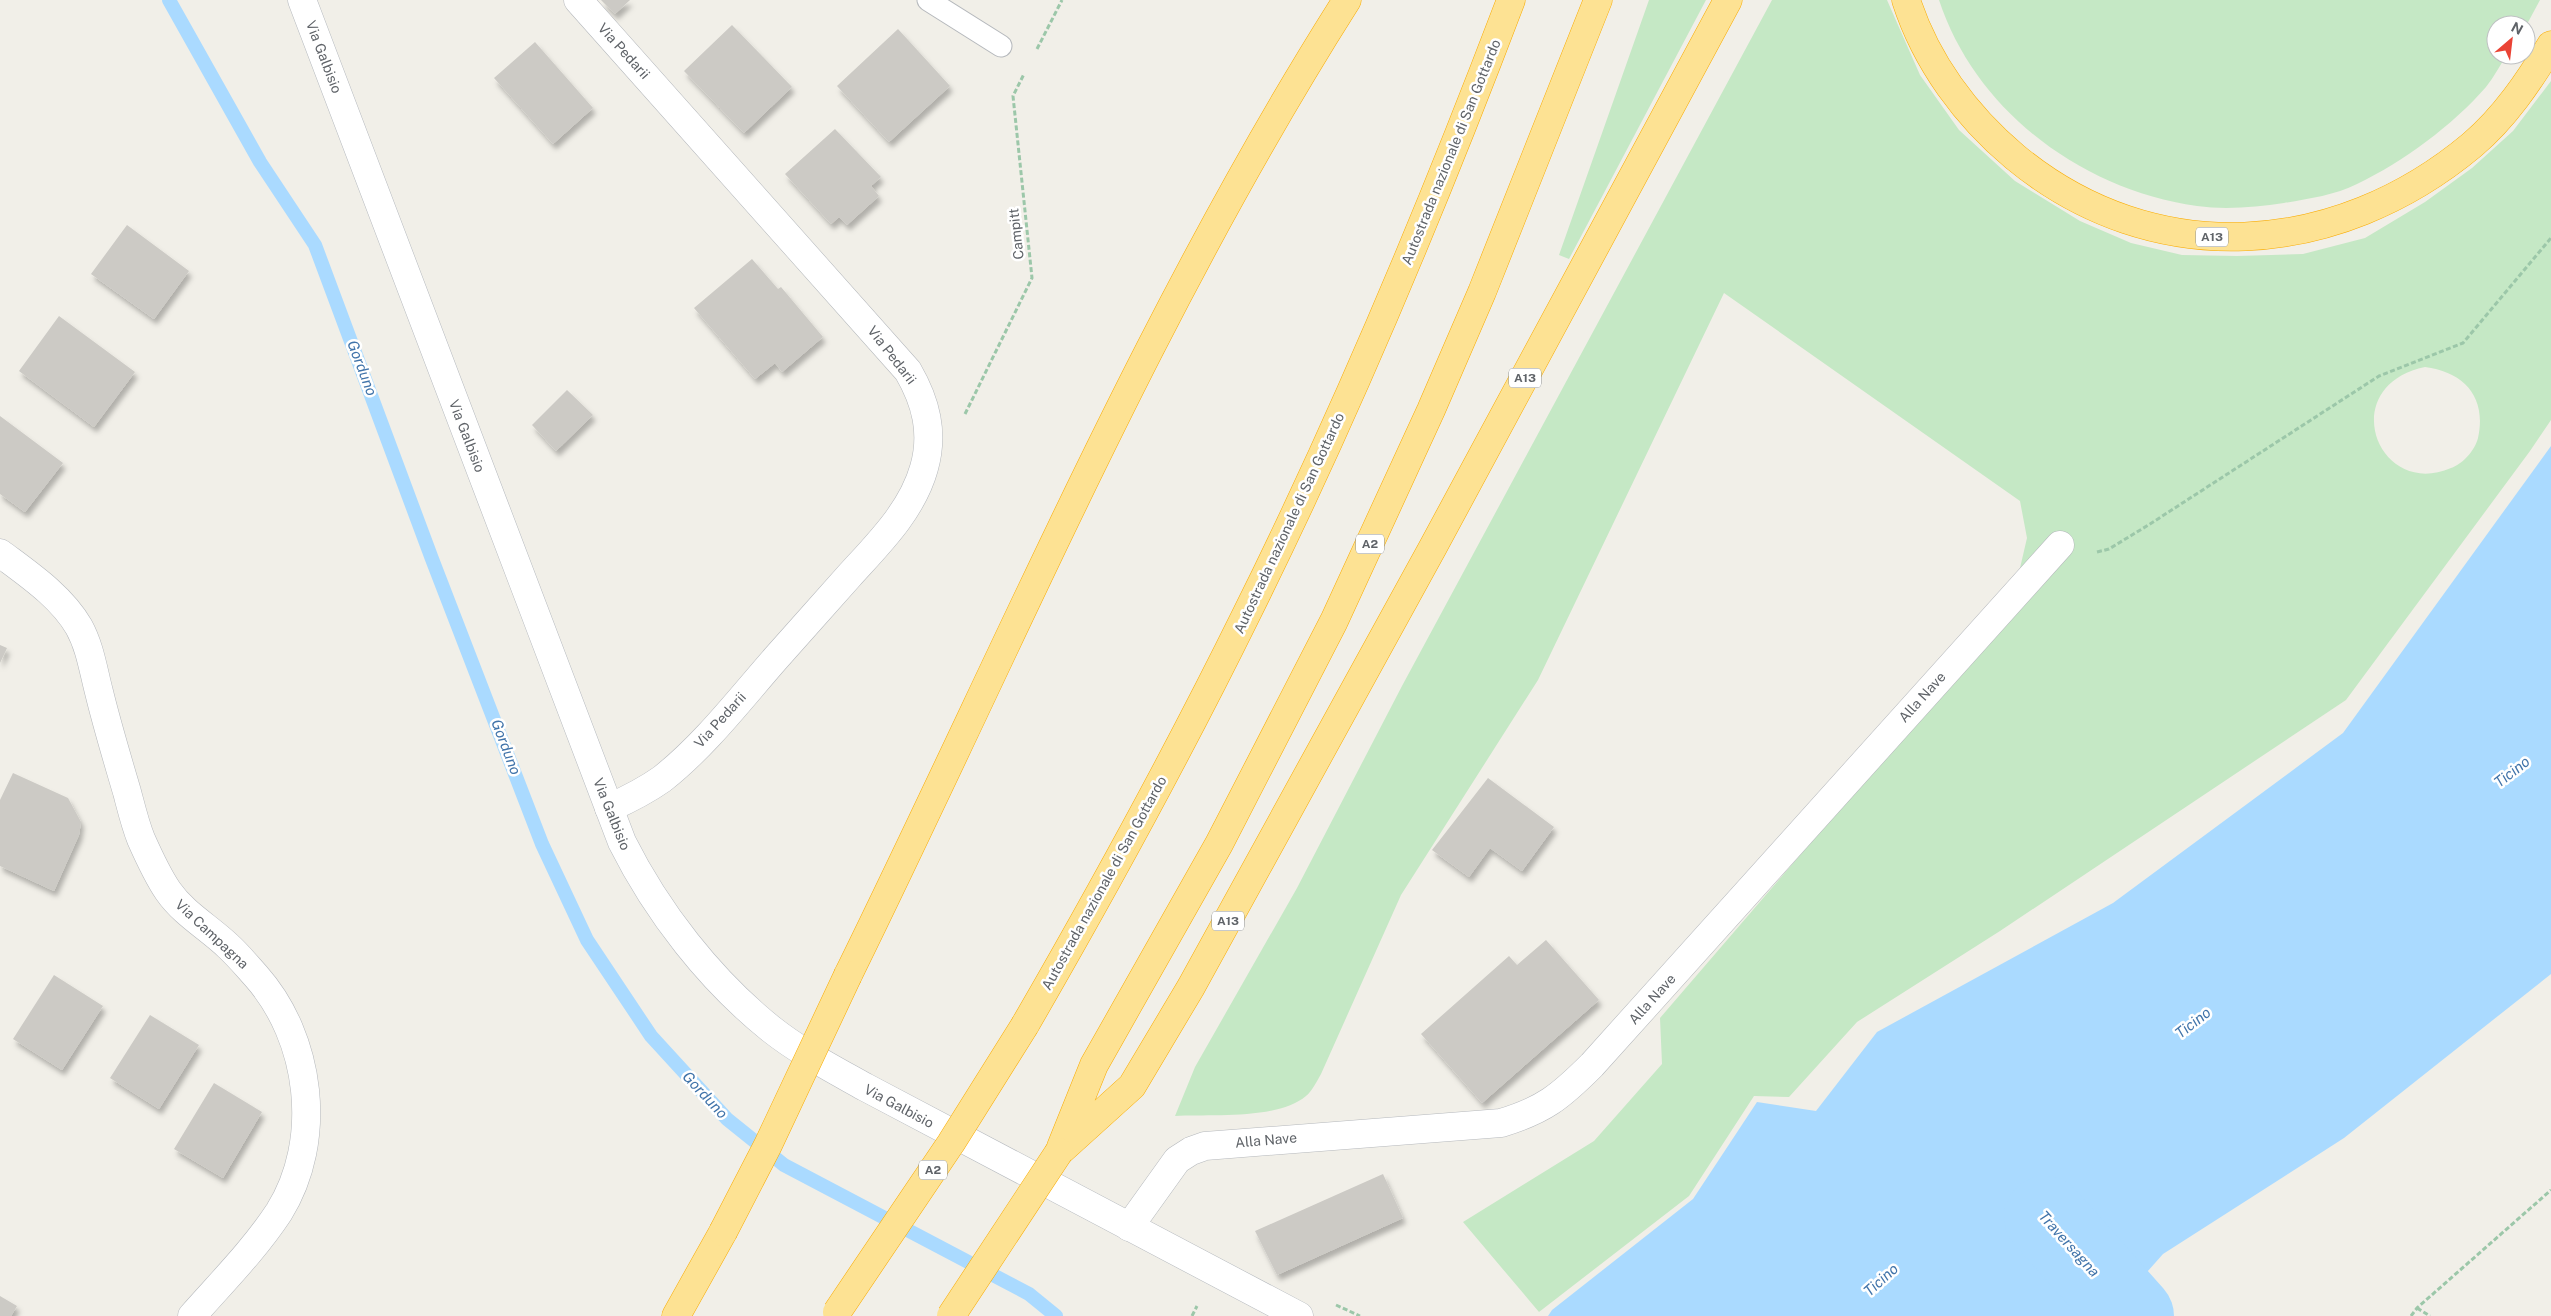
<svg xmlns="http://www.w3.org/2000/svg" width="2551" height="1316" font-family="'Public Sans',sans-serif">
  <style>
    .green { fill: #c5e8c5; fill-rule: evenodd }
    .water { fill: #aadaff }
    .lines { fill: none; stroke-linecap: round; stroke-linejoin: round }
    .stream { stroke: #aadaff; stroke-width: 14 }
    .river { stroke: #aadaff; stroke-width: 82 }
    .building { fill: #cccac5; filter: url(#shadow) }
    .service-casing { stroke: #b5b8bc; stroke-width: 23 }
    .minor-casing { stroke: #b5b8bc; stroke-width: 29 }
    .secondary-casing { stroke: #b6babf; stroke-width: 29 }
    .motorway-casing { stroke: #f9ab00; stroke-width: 29 }
    .path { stroke: #9cc7a9; stroke-width: 3; stroke-dasharray: 5 2.5; stroke-linecap: butt }
    .service { stroke: #fff; stroke-width: 21 }
    .minor { stroke: #fff; stroke-width: 28 }
    .secondary { stroke: #fff; stroke-width: 28 }
    .motorway { stroke: #fde293; stroke-width: 28 }
    .motorway-bridge-casing { stroke: #f9ab00; stroke-width: 29; stroke-linecap: butt }
    .motorway-bridge { stroke: #fde293; stroke-width: 28 }
    .labels { text-anchor: middle; stroke-width: 5; stroke-linejoin: round; paint-order: stroke }
    .shield { fill: #fff; stroke: #8f9295; stroke-width: 1 }
    .shield-label { font-size: 12px; font-weight: bold; fill: #5f6368 }
    .street-label { font-size: 14px; fill: #5f6368; stroke: #fff }
    .water-label { font-size: 15px; font-style: italic; fill: #4174aa; stroke: #fff }
  </style>
  <defs>
    <filter id="shadow"><feDropShadow dx="3" dy="5.5" stdDeviation="2.5" flood-color="#0004"/></filter>
  </defs>
  <rect width="100%" height="100%" fill="#f1efe8"/>
  <path class="green" d="M 1649,0 L 1706,0 L 1569,259 L 1559,255 Z
    M 1772,0 L 1887,0 L 1920,75 L 1959,130 L 2015,181 L 2080,221 L 2131,243 L 2182,255 L 2237,256 L 2303,254 L 2365,238 L 2425,202 L 2472,168 L 2513,131 L 2551,81 L 2551,420 L 2530,451 L 2346,700 L 2000,931 L 1857,1022 L 1789,1097 L 1754,1096 L 1689,1196 L 1539,1312 L 1463,1222 L 1594,1141 L 1662,1064 L 1660,1018 L 2010,611 L 2027,538 L 2020,501 L 1724,293 L 1538,680 L 1401,895 L 1321,1074 C 1317,1081 1312,1091 1306,1096 C 1278,1120 1210,1114 1175,1116 L 1195,1067 L 1297,888 L 1402,686 ZM 2425,367 C 2464,372 2487,397 2478,438 C 2475,450 2463,464 2451,468 C 2377,500 2335,386 2425,367 Z
    M 1939,0 L 2540,0 L 2526,26 L 2496,25 L 2496,55 L 2507,55 C 2500,65 2494,77 2486,87 C 2453,125 2403,162 2357,184 C 2335,195 2308,199 2284,203 C 2256,207 2226,210 2197,206 C 2083,190 1976,112 1939,0 Z"/>
  <path class="water" d="M 2551,446 L 2551,974 L 2344,1138 L 2163,1254 L 2108,1316 L 1548,1316 L 1552,1310 L 1693,1199 L 1757,1102 L 1816,1111 L 1877,1032 L 2113,903 L 2343,733 Z"/>
  <g class="lines">
    <path class="stream" d="M 169,0 L 260,162 L 315,245 L 432,559 L 542,844 L 587,940 L 651,1036 L 727,1119 L 784,1165 L 1029,1294 L 1056,1316"/>
    <path class="river" d="M 2045,1217 L 2133,1316"/>
  </g>
  <path class="building" d="M 601,0 L 630,0 L 615,14 Z
    M 732,25 L 792,87 L 744,133 L 684,71 Z
    M 898,29 L 950,86 L 889,142 L 837,86 Z
    M 535,42 L 593,108 L 553,144 L 494,78 Z
    M 835,129 L 881,177 L 871,186 L 879,196 L 847,225 L 839,217 L 831,224 L 785,174 Z
    M 127,225 L 189,271 L 154,319 L 91,274 Z
    M 752,259 L 778,289 L 781,287 L 823,337 L 782,372 L 775,363 L 755,379 L 694,308 Z
    M 59,316 L 135,372 L 94,427 L 19,371 Z
    M 567,390 L 593,415 L 556,451 L 532,425 Z
    M 0,416 L 63,463 L 25,512 L 0,494 Z
    M 0,645 L 7,648 L 0,663 Z
    M 13,773 L 68,798 L 81,822 L 79,835 L 54,891 L 0,866 L 0,800 Z
    M 1488,778 L 1554,827 L 1522,871 L 1490,848 L 1469,877 L 1432,850 Z
    M 1546,940 L 1599,1000 L 1482,1103 L 1421,1034 L 1509,956 L 1517,965 Z
    M 54,975 L 103,1006 L 62,1070 L 13,1039 Z
    M 150,1015 L 199,1045 L 159,1109 L 110,1078 Z
    M 214,1083 L 262,1112 L 223,1178 L 174,1149 Z
    M 1383,1174 L 1403,1218 L 1277,1275 L 1255,1231 Z
    M 0,1296 L 17,1306 L 11,1316 L 0,1316 Z"/>
  <g class="lines">
    <defs>
      <path id="service" d="M 928,0 L 1001,46"/>
      <path id="minor" d="M 578,0 L 908,371 C 926,402 934,433 924,468 C 912,511 878,544 849,576 C 825,603 800,631 776,658 C 740,699 705,745 662,779 C 645,791 627,800 609,808
        M 0,553 C 28,574 61,596 79,627 C 90,647 93,669 99,692 C 107,725 117,758 127,792 C 131,807 135,824 141,839 C 149,857 157,875 168,891 C 184,914 208,927 228,946 C 238,955 247,966 256,976 C 311,1038 324,1140 279,1212 C 254,1250 222,1282 192,1316
        M 1129,1227 L 1177,1160 L 1191,1151 L 1205,1146 L 1501,1123 C 1544,1110 1560,1097 1592,1065 L 2060,545"/>
      <path id="secondary" d="M 302,0 L 622,842 C 657,912 710,980 771,1029 C 800,1052 833,1069 865,1087 L 1299,1316"/>
      <path id="motorway" d="M 1906,0 C 1926,62 1966,116 2015,157 C 2154,272 2337,258 2472,145 C 2505,117 2529,81 2551,45
        M 848,975 C 1009,648 1151,308 1347,0
        M 1025,1025 C 1103,890 1178,753 1247,613 C 1346,414 1432,208 1511,0
        M 1061,1147 L 1094,1065 L 1219,844 L 1334,621 L 1431,410 L 1482,292 L 1598,0
        M 1059,1152 L 1132,1086 L 1191,987 L 1433,547 L 1728,0
        M 676,1316 L 723,1232"/>
    </defs>
    <use href="#service" class="service-casing"/>
    <use href="#minor" class="minor-casing"/>
    <use href="#secondary" class="secondary-casing"/>
    <use href="#motorway" class="motorway-casing"/>
    <path class="path" d="M 1037,49 L 1062,0
      M 965,414 L 1032,278 L 1013,96 L 1024,74
      M 2097,552 L 2109,549 L 2150,524 L 2379,376 L 2463,343 L 2551,238
      M 1336,1305 L 1360,1316
      M 2417,1308 L 2430,1316
      M 1192,1316 L 1197,1306
      M 2411,1316 L 2417,1308 L 2551,1190"/>
    <use href="#service" class="service"/>
    <use href="#minor" class="minor"/>
    <use href="#secondary" class="secondary"/>
    <use href="#motorway" class="motorway"/>
    <defs>
      <path id="motorway-bridge" d="M 723,1232 L 768,1145 L 848,975
        M 837,1312 L 951,1143 L 1025,1025
        M 951,1316 L 1059,1152"/>
    </defs>
    <use href="#motorway-bridge" class="motorway-bridge-casing"/>
    <use href="#motorway-bridge" class="motorway-bridge"/>
  </g>
  <g class="labels">
    <g class="shield">
      <rect x="2196" y="227.5" width="32" height="19" rx="4"/>
      <rect x="1509" y="368.5" width="32" height="19" rx="4"/>
      <rect x="1356" y="534.5" width="28" height="19" rx="4"/>
      <rect x="1212" y="911.5" width="32" height="19" rx="4"/>
      <rect x="919" y="1160.5" width="28" height="19" rx="4"/>
    </g>
    <g class="shield-label">
      <text x="2212" y="241">A13</text>
      <text x="1525" y="382">A13</text>
      <text x="1370" y="548">A2</text>
      <text x="1228" y="925">A13</text>
      <text x="933" y="1174">A2</text>
    </g>
    <g class="street-label">
      <text transform="translate(624 51) rotate(48)" y="5">Via Pedarii</text>
      <text transform="translate(324 57) rotate(69)" y="5">Via Galbisio</text>
      <text transform="translate(1451 152) rotate(-68)" y="5">Autostrada nazionale di San Gottardo</text>
      <text transform="translate(1016 234) rotate(-96)" y="5">Campitt</text>
      <text transform="translate(892 355) rotate(52)" y="5">Via Pedarii</text>
      <text transform="translate(467 436) rotate(69)" y="5">Via Galbisio</text>
      <text transform="translate(1289 523) rotate(-65)" y="5">Autostrada nazionale di San Gottardo</text>
      <text transform="translate(1922 697) rotate(-48)" y="5">Alla Nave</text>
      <text transform="translate(720 720) rotate(-48)" y="5">Via Pedarii</text>
      <text transform="translate(612 814) rotate(68)" y="5">Via Galbisio</text>
      <text transform="translate(1104 883) rotate(-61)" y="5">Autostrada nazionale di San Gottardo</text>
      <text transform="translate(212 934) rotate(43)" y="5">Via Campagna</text>
      <text transform="translate(1652 999) rotate(-48)" y="5">Alla Nave</text>
      <text transform="translate(899 1106) rotate(28)" y="5">Via Galbisio</text>
      <text transform="translate(1266 1140) rotate(-5)" y="5">Alla Nave</text>
    </g>
    <g class="water-label">
      <text transform="translate(362 368) rotate(69)" y="5">Gorduno</text>
      <text transform="translate(506 747) rotate(69)" y="5">Gorduno</text>
      <text transform="translate(2512 772) rotate(-38)" y="5">Ticino</text>
      <text transform="translate(2193 1023) rotate(-38)" y="5">Ticino</text>
      <text transform="translate(705 1095) rotate(47)" y="5">Gorduno</text>
      <text transform="translate(2069 1244) rotate(48)" y="5">Traversagna</text>
      <text transform="translate(1881 1280) rotate(-42)" y="5">Ticino</text>
    </g>
  </g>
  <g transform="translate(2511 40) rotate(28)"><circle r="24" fill="#ffffff" stroke="#bfc1c3"/>
  <path d="M0-4L9 19L0 12L-9 19Z" fill="#ea4335"/>
  <text y="-8" font-size="14" font-weight="bold" text-anchor="middle" fill="#5f6368">N</text>
  </g>
</svg>
